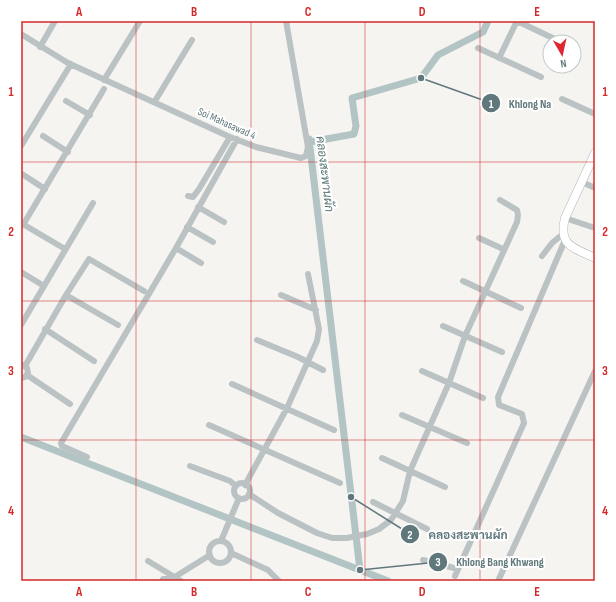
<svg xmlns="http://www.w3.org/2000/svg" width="616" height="602" font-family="'Sofia Sans Condensed',Sarabun,sans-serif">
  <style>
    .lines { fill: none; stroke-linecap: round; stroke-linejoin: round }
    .canal { stroke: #b2c4c4; stroke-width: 7 }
    .secondary-casing { stroke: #aeb7b8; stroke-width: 9 }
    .street { stroke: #bbc2c3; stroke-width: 6 }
    .secondary { stroke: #fff; stroke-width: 8 }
    .grid { fill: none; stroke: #d62828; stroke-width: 1; stroke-opacity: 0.55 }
    .labels { text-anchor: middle; stroke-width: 4; stroke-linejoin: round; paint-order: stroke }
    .street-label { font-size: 11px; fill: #60787b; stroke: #fff }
    .water-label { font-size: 12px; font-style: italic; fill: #5b7877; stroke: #fff }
    .leader { fill: none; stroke: #60787b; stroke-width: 1.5 }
    .callout-dot { fill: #60787b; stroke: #fff; stroke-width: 1.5 }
    .mark-label { font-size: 12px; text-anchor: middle; font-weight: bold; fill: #fff }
    .callout-label { font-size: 12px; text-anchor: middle; font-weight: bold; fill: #60787b; stroke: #fff; stroke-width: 4; stroke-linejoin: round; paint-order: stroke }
    .neatline { fill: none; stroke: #d62828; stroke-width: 1.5 }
    .grid-label { font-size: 13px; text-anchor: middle; font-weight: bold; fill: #d62828 }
  </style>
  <rect width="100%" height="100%" fill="#f5f4f1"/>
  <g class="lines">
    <path class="canal" d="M 309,139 L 360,570
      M 310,142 L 354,134 L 356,126 L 352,98 L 421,78 L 438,55 L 483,32 L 488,21
      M 21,437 L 388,581"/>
    <defs>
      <path id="secondary" d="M 595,153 L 565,218 C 558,246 574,248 595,258"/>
    </defs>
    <use href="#secondary" class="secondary-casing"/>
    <path class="street" d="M 517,21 L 559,41
      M 21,34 L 68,63 L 230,137 L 256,147 L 301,158 L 306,156 L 308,147 L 286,21
      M 40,47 L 55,21
      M 478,48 L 541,77
      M 499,58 L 517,21
      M 104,80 L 140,21
      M 562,99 L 595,114
      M 66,101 L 90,115
      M 155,101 L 192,40
      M 43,136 L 68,152
      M 21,146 L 71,64
      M 22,174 L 45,189
      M 582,182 L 595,188
      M 188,196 L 193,197 L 199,189 L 230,137
      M 198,207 L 224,222
      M 565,218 L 595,228
      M 21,223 L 65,249
      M 23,225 L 104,89
      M 187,227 L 213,242
      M 479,238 L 503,249
      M 542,256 L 552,243 L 563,234
      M 201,263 L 176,248 L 237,139
      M 21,272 L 44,286
      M 463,281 L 521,308
      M 66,295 L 118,325
      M 281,295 L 316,310
      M 21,325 L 93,203
      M 443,326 L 502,352
      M 45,329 L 94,361
      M 257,340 L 298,357 L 323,370
      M 25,366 L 66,295 L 89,259 L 144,291
      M 422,371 L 483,398
      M 27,375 L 70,404
      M 21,378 L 25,377 L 28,373 L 27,368 L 23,365
      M 232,384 L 334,430
      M 402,415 L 467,443
      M 209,425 L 340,483
      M 87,457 L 62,446 L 61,443 L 176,248
      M 382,458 L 445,487
      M 190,466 L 230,481 L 236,486
      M234 491a8 8 0 1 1 16 0a8 8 0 1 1-16 0Z
      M 245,485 L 287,408 L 317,341 L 319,329 L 308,274
      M 249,494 L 278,513 L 317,533 L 332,538 L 347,538 L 367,534 L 379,529 L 391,520 L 403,501 L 410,471 L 449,383 L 465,336 L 517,222 L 518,215 L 517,210 L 500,200
      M 373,502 L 427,529
      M 221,541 L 239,498
      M209 552a11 11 0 1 1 22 0a11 11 0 1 1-22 0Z
      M 231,553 L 268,570 L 279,581
      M 423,560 L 458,569
      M 148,561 L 181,581
      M 455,576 L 524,423 L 522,414 L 499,405 L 498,397 L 565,240
      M 162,581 L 163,579 L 173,578 L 210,555
      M 498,581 L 595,371"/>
    <use href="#secondary" class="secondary"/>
  </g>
  <path class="grid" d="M 136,21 L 136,581M 251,21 L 251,581M 365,21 L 365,581M 480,21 L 480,581M 21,162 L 595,162M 21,301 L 595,301M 21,440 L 595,440"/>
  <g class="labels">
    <g class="street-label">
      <text transform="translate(227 123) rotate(24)" y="4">Soi Mahasawad 4</text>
    </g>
    <g class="water-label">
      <text transform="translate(325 174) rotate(83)" y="4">คลองสะพานผัก</text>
    </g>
  </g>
  <path class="leader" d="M421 78L491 103M351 497L410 534M360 570L438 562"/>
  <g class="callout-dot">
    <circle cx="421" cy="78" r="4"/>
    <circle cx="351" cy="497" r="4"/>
    <circle cx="360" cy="570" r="4"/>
    <circle cx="491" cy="103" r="10"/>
    <circle cx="410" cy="534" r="10"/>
    <circle cx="438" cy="562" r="10"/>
  </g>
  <g class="mark-label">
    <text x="491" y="108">1</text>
    <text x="410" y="539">2</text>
    <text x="438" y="566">3</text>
  </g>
  <g class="callout-label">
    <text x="530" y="108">Khlong Na</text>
    <text x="468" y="539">คลองสะพานผัก</text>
    <text x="500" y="566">Khlong Bang Khwang</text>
  </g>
  <rect width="616" height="602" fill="none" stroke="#ffffff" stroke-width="44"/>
  <g transform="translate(562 54) rotate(171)"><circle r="19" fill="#ffffff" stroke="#bfc9ca"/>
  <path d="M0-3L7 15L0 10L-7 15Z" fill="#df2734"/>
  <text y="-6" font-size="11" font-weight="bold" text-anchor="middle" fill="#60787b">N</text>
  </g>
  <rect x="22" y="22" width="572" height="558" class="neatline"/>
  <g class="grid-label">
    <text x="79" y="16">A</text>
    <text x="194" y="16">B</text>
    <text x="308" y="16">C</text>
    <text x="422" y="16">D</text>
    <text x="537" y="16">E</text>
    <text x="11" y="96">1</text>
    <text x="605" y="96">1</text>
    <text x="11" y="236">2</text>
    <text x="605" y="236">2</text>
    <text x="11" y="375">3</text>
    <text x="605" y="375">3</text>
    <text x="11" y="515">4</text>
    <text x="605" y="515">4</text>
    <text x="79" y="596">A</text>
    <text x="194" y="596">B</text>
    <text x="308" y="596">C</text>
    <text x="422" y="596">D</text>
    <text x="537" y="596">E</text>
  </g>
</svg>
